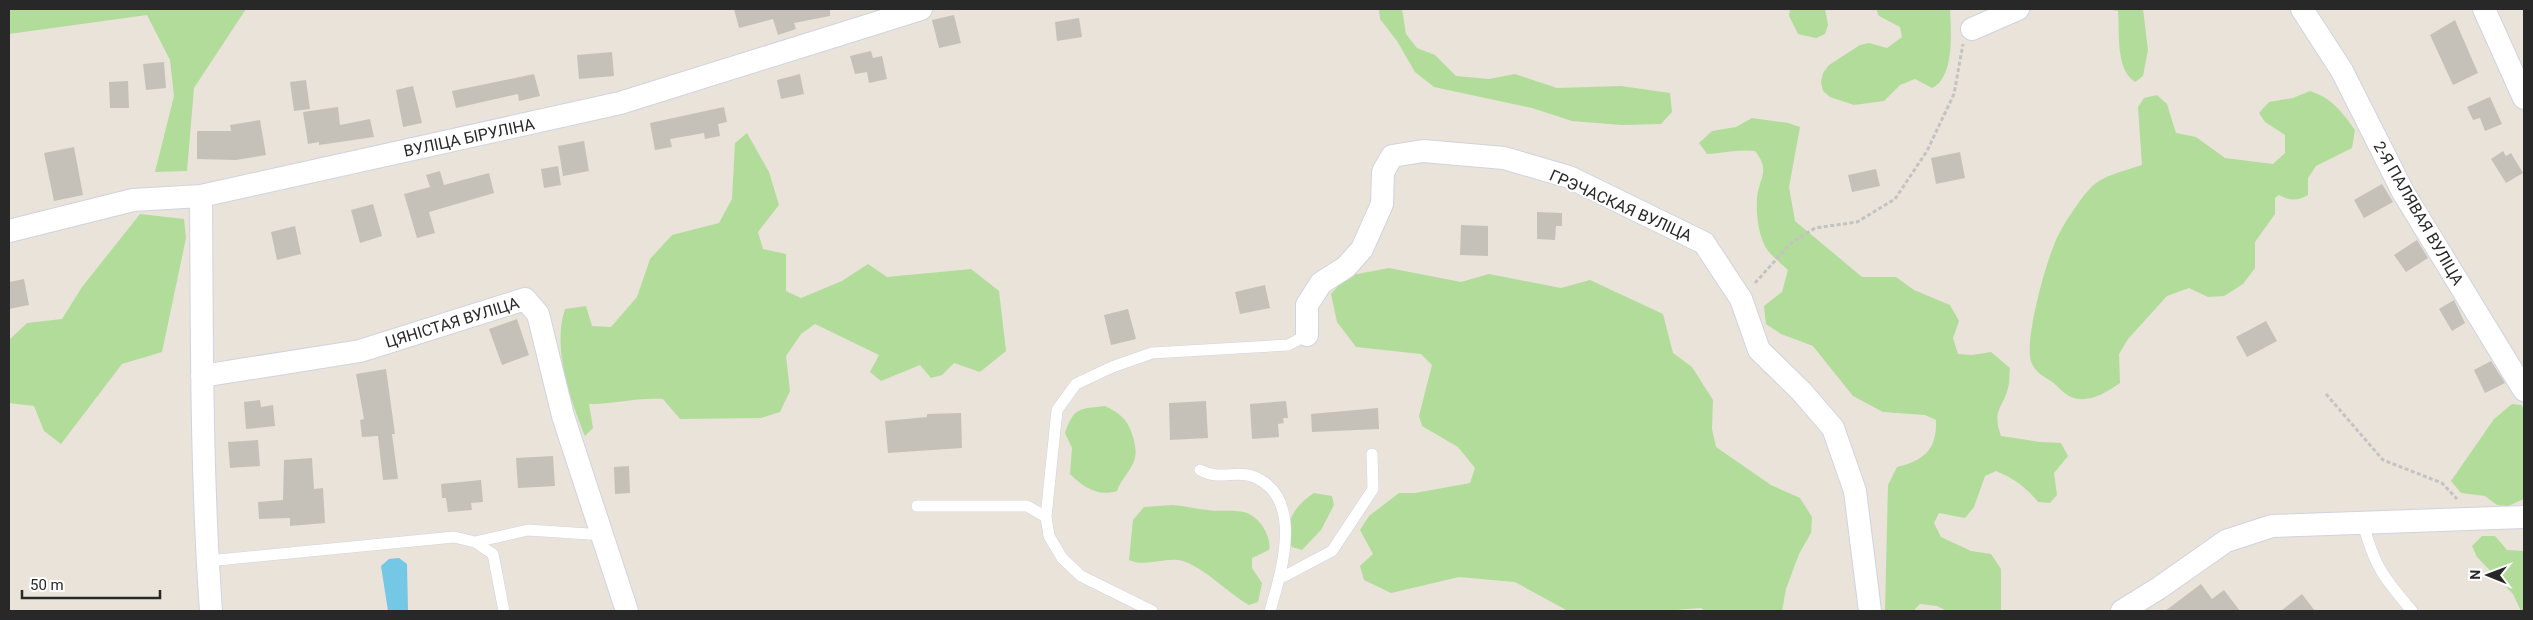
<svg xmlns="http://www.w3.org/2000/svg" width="2533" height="620" font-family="Roboto,sans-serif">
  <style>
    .green { fill: #b2dc9a }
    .water { fill: #74c8e5 }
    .building { fill: #c5c1b9 }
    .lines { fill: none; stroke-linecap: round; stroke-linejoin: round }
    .lane-casing { stroke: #d0d3e0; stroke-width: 12 }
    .street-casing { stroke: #d0d3e0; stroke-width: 24 }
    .path { stroke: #c3c3c3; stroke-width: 3; stroke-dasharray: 4 2.5; stroke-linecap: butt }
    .lane { stroke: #fff; stroke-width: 11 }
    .street { stroke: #fff; stroke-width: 22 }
    .labels { text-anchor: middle; stroke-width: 4; stroke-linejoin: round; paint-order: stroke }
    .street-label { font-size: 16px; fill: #282828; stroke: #fff }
  </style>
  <rect width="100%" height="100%" fill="#e9e3da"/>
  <path class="green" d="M 9,9 L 246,9 L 194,88 L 187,171 L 155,172 L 174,96 L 170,60 L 147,15 L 9,34 Z
    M 1379,9 L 1402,9 L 1406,34 L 1417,48 L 1435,55 L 1456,76 L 1489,79 L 1515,74 L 1557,88 L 1621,86 L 1670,93 L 1672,112 L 1661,124 L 1622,125 L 1572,121 L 1532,108 L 1434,87 L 1415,72 L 1397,41 L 1380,19 Z
    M 1790,9 L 1825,9 L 1828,25 L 1825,34 L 1816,38 L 1798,34 L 1789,16 Z
    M 1876,9 L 1950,9 C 1951,31 1955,77 1932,88 L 1915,79 L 1900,85 L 1884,101 L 1854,105 L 1830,97 L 1823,91 L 1821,82 L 1823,73 L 1829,65 L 1860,45 L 1869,43 L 1887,48 L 1902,37 L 1900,27 L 1879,16 Z
    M 2109,9 L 2143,9 L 2148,50 L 2143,76 L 2135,82 C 2115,69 2120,33 2118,11 Z
    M 2310,91 C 2332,98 2342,112 2355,130 L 2352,148 L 2316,166 L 2308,178 L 2308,195 C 2297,201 2290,201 2279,195 L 2275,198 L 2275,214 L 2255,242 L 2255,268 L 2243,284 L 2224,296 L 2208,297 L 2189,288 L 2167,296 L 2128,339 L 2119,354 L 2120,383 C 2098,398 2077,409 2057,386 C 2049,378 2038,376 2032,364 C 2022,344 2048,252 2060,232 C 2067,219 2085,191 2096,183 C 2109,174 2127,170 2142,165 L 2138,107 L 2144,98 L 2157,95 L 2167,104 L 2176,133 L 2196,137 L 2225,158 L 2273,164 L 2285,153 L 2285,135 L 2265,122 L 2259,113 L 2269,102 L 2293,98 Z
    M 1752,118 L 1788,123 L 1800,127 L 1789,187 L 1795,221 L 1862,277 L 1896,277 L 1914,290 L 1950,305 L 1959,321 L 1953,338 L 1958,354 L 1972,355 L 1991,352 L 2010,368 C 2009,374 2010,382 2008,388 C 2002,410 1992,410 2001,436 L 2040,442 L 2061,443 L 2068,456 L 2054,473 L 2057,495 L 2050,503 L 2038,502 C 2027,488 2013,478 1996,471 L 1985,476 L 1974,507 L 1965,518 L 1939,513 L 1934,523 L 1941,537 L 1971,551 L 1991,554 L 2001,569 L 2001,611 L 1947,611 L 1937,606 L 1920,604 L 1913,611 L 1885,611 L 1888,485 L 1897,467 C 1924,460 1937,450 1936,420 L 1925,415 L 1883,412 L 1853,396 L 1813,346 L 1781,334 L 1766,324 L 1764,306 L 1782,292 L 1788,270 C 1781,263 1768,254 1764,244 C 1758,231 1756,213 1757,198 C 1759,177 1771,171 1755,151 C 1738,149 1723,153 1707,154 L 1699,143 L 1712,131 L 1736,127 Z
    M 747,133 L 769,172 L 779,205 L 758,232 L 763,249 L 786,254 L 786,291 L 801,298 L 842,281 L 868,264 L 887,277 L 971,269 L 999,291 L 1006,351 L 980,372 L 954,363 L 942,375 L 931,378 L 920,365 L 881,381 L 870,372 L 879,355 L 815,324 L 801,334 L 786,356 L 790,391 L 780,412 L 761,418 L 680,419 L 663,399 C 638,397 614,404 589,404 L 593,428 L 585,436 C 570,399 552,348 565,309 L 586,306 L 592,326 L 611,327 L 637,297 L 650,259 L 672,235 L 719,223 L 732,199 L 735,143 Z
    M 140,214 L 184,219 L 186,238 L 162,352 L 122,364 L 61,444 L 44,431 L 34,406 L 9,403 L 9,340 L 27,323 L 62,319 L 82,287 Z
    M 1389,268 L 1461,282 L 1489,274 L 1561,288 L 1590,280 L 1663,314 L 1673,353 L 1692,367 L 1713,400 L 1712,429 L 1716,447 L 1771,485 L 1800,498 L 1812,517 L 1811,533 L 1799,554 L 1786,589 L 1782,611 L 1705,611 L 1701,608 L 1662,611 L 1568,611 L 1515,582 L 1459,577 L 1391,593 L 1364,580 L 1360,566 L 1373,554 L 1360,530 L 1369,516 L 1399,493 L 1415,493 L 1470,483 L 1475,468 L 1458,447 L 1422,426 L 1419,416 L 1432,365 L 1421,354 L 1356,347 L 1337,322 L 1331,294 L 1347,276 Z
    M 2512,404 L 2521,405 L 2524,409 L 2524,499 L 2508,506 L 2497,505 L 2485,496 L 2461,493 L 2451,481 L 2494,419 Z
    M 1105,406 C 1111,409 1117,412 1122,417 C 1131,425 1139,449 1134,461 C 1130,472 1121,479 1117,491 C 1098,497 1083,487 1070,474 L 1072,448 L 1065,433 C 1074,407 1079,409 1105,406 Z
    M 1314,493 L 1332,496 L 1334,505 L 1321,530 L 1302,550 L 1292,547 C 1282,524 1295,505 1314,493 Z
    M 1173,505 C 1185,506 1196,509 1208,510 C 1220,512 1236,509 1247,513 C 1260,518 1272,537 1269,550 L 1252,558 L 1252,568 L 1262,583 L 1258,602 L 1249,605 C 1228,593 1205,568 1183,561 C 1166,556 1146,568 1129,560 L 1133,520 L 1144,507 Z
    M 2482,536 L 2495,536 L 2507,550 L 2524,551 L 2524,611 L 2521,611 L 2513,594 L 2477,557 L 2472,546 Z"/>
  <path class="water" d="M 399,558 L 407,564 L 408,611 L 388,611 L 381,566 L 389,559 Z"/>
  <path class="building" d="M 734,9 L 830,9 L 830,16 L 794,23 L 796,29 L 778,35 L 773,19 L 739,28 Z
    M 954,15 L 961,43 L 939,48 L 932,20 Z
    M 1079,18 L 1082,37 L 1057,41 L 1055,22 Z
    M 2455,20 L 2478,73 L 2453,85 L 2430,35 Z
    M 871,51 L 873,58 L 882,56 L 887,79 L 869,83 L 867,72 L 855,74 L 850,56 Z
    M 612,52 L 614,76 L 579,79 L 577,55 Z
    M 164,62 L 166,88 L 146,90 L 143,64 Z
    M 534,74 L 540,96 L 519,101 L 518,94 L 456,108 L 452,91 Z
    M 800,74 L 804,94 L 781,99 L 777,80 Z
    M 306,80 L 310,109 L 294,111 L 290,82 Z
    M 128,81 L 129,108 L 110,108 L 109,82 Z
    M 413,86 L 422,123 L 403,127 L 396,90 Z
    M 2490,97 L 2502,124 L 2485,131 L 2480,118 L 2473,120 L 2467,107 Z
    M 338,107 L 340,125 L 370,119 L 374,137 L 319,145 L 319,142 L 308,144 L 303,112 Z
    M 724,107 L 727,122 L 718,124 L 720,136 L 705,139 L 704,133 L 670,139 L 672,147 L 655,150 L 650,123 Z
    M 260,120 L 266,155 L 236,160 L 197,159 L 197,131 L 231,131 L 230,125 Z
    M 584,141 L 589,171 L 563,176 L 558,146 Z
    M 74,147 L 83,195 L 54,201 L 44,153 Z
    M 2503,151 L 2506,156 L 2511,153 L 2523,173 L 2506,183 L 2491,159 Z
    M 1960,152 L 1965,178 L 1936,184 L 1931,158 Z
    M 558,166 L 561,185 L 544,188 L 541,169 Z
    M 1876,169 L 1880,186 L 1852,192 L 1848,175 Z
    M 440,171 L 444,185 L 489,173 L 494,193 L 429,212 L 435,233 L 417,238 L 404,194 L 430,187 L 426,175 Z
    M 2382,184 L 2393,202 L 2364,218 L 2354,200 Z
    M 373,204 L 382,236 L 360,243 L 351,210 Z
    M 1537,212 L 1562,213 L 1562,226 L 1556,226 L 1555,240 L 1537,239 Z
    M 1461,225 L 1488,226 L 1488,256 L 1460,255 Z
    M 295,226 L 301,254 L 277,260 L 271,232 Z
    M 2417,240 L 2428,258 L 2406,272 L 2394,255 Z
    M 24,279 L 29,305 L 9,309 L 9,282 Z
    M 1265,285 L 1270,308 L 1240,314 L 1235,292 Z
    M 2454,300 L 2465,323 L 2452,331 L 2439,309 Z
    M 1128,309 L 1136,339 L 1111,345 L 1104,315 Z
    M 517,319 L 529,355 L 502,365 L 489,329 Z
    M 2266,321 L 2277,341 L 2247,357 L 2236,337 Z
    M 2491,361 L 2505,383 L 2485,393 L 2474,370 Z
    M 386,369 L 395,434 L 392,434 L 398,479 L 383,480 L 378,436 L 362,437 L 360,420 L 364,419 L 356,374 Z
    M 260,400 L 261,407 L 273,405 L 275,426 L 246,429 L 244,402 Z
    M 1206,401 L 1208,438 L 1170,440 L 1169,403 Z
    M 1286,401 L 1288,418 L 1283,418 L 1284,423 L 1278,424 L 1279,437 L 1252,439 L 1250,404 Z
    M 1378,408 L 1379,429 L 1312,432 L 1311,414 Z
    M 961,413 L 962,448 L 888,453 L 885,421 L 927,417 L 927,414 Z
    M 258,440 L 260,466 L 230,468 L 228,442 Z
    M 553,456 L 555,486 L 518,488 L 516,458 Z
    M 312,458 L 314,489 L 323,488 L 325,523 L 290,526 L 290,518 L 259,519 L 258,502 L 283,500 L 284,460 Z
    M 629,466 L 630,493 L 615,494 L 614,467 Z
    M 481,480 L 483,502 L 471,503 L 472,510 L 448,512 L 446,498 L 442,498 L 441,484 Z
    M 2201,584 L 2212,599 L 2224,590 L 2240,611 L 2165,611 Z
    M 2302,594 L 2315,611 L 2281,611 Z"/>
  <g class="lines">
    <defs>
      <path id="lane" d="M 1200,470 C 1220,481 1234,470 1252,476 C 1306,496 1281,573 1270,611
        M 917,506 L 1027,506 L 1046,517
        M 2363,523 C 2374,566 2384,578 2412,611
        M 475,542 L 528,530 L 604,535
        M 207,561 L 454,537 L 475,542 L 493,554 L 504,611
        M 1279,579 L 1332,551 L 1373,489 L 1372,454
        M 1152,611 L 1081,576 L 1062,558 L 1049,536 L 1046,517 L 1057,410 L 1076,384 L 1112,367 L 1152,353 L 1288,345 L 1307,335"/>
      <path id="street" d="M 2302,9 L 2342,71 L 2403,192 L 2524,390
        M 2484,9 L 2524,98
        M 1972,29 L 2018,9
        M 201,196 C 202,334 201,473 211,611
        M 9,231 L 133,200 L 201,196 L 620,103 L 921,9
        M 1307,335 L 1307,305 L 1321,283 L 1346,267 L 1362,249 L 1382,204 L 1383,172 L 1392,156 L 1423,151 L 1504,158 L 1569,177 L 1704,243 L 1741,299 L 1759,350 L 1801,391 L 1833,428 L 1855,491 L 1870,611
        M 202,376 L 360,351 L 525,299 L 538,314 L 563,416 L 627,611
        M 2122,611 L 2159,588 L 2226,541 L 2272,526 L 2524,517"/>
    </defs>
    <use href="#lane" class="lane-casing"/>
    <use href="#street" class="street-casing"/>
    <path class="path" d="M 1755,283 L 1791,243 L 1815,228 L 1857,222 L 1895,199 L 1927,151 L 1954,94 L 1963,44
      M 2326,394 L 2383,460 L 2442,483 L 2457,499"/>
    <use href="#lane" class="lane"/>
    <use href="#street" class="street"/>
  </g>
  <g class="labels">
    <g class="street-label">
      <text transform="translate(469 137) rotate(-12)" y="6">ВУЛІЦА БІРУЛІНА</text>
      <text transform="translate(1621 205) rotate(24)" y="6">ГРЭЧАСКАЯ ВУЛІЦА</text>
      <text transform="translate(2419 213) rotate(60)" y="6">2-Я ПАЛЯВАЯ ВУЛІЦА</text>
      <text transform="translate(452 322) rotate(-17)" y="6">ЦЯНІСТАЯ ВУЛІЦА</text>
    </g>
  </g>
  <rect width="2533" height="620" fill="none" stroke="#282828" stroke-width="20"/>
  <g transform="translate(2488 575) rotate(271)" stroke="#ffffff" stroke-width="4" paint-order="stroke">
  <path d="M0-4L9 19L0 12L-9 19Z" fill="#282828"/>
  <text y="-8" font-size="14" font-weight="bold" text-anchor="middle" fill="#282828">N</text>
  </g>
  <path d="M22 590v8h138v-8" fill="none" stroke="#282828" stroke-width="2.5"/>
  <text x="30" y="590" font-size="15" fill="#282828" stroke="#ffffff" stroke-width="4" paint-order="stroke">50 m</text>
</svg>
